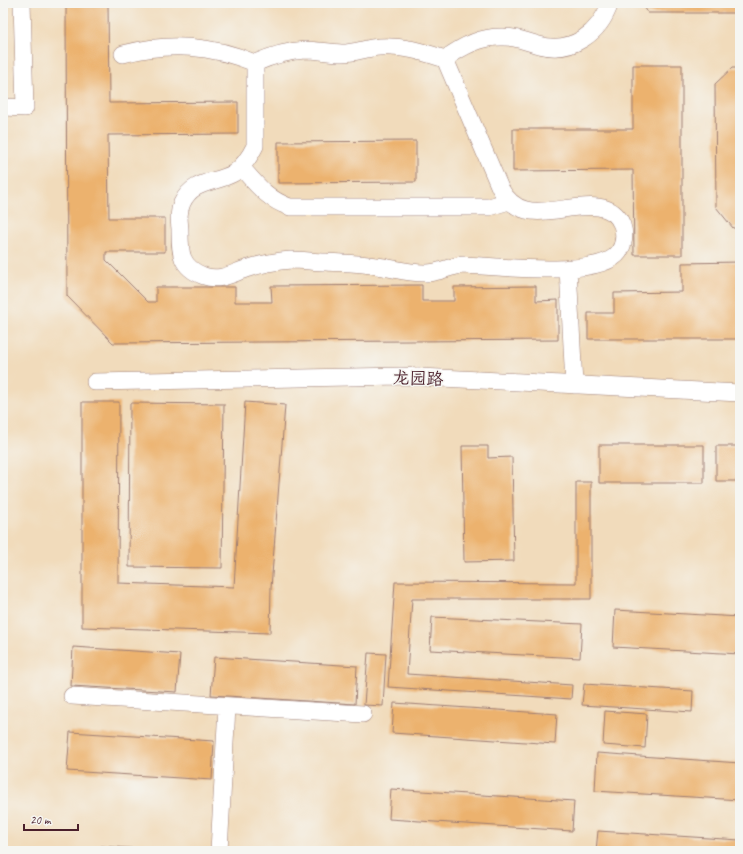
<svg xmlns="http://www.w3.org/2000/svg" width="743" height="854" font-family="Caveat,'LXGW WenKai TC',sans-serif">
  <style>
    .building { fill: #ecb26e }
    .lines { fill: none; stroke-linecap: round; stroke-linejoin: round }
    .street-casing { stroke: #9e7d73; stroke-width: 18 }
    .street { stroke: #fff; stroke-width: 17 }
    .labels { text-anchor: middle; stroke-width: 3; stroke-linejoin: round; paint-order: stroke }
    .street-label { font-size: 17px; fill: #4a1f2b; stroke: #f6f6f2 }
  </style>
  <rect width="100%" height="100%" fill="#f6f6f2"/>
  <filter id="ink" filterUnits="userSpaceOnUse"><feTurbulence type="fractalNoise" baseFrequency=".025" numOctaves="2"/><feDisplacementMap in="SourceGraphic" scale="8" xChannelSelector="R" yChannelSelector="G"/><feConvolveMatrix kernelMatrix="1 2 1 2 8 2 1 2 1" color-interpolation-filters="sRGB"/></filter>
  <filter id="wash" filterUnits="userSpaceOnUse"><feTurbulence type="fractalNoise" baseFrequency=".012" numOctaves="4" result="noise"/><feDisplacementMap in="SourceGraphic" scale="16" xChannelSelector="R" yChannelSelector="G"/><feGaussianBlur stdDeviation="0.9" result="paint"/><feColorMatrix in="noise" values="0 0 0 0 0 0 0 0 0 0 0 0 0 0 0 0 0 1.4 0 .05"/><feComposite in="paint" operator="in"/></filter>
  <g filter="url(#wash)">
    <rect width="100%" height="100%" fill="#f1dbbb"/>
    <g id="blocks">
      <path class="building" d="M 66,3 L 108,3 L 109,103 L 238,102 L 238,134 L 108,135 L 109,218 L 165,218 L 165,252 L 106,252 L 106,260 L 148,302 L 156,302 L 156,287 L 235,287 L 235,302 L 272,302 L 271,286 L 422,285 L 422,301 L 454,301 L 454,287 L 536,286 L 536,301 L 558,300 L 558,340 L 113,343 L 67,296 Z
        M 642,3 L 740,3 L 740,13 L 648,13 Z
        M 633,65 L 682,65 L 682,255 L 634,255 L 633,170 L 513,171 L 513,129 L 633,129 Z
        M 732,68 L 740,68 L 740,228 L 733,228 L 716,207 L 715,84 Z
        M 416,141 L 416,182 L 278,183 L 278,142 Z
        M 740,262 L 740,339 L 588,339 L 588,313 L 614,313 L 614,293 L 682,292 L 682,263 Z
        M 82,402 L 119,402 L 118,583 L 234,587 L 245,402 L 285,405 L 271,588 L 270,633 L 82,627 Z
        M 130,403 L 224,404 L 222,568 L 129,567 Z
        M 599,445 L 704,445 L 704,483 L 599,483 Z
        M 462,446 L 488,446 L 488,458 L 512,457 L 514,561 L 464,562 Z
        M 716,446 L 740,446 L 740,481 L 716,481 Z
        M 576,482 L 591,482 L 591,599 L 412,599 L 407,674 L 572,685 L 571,699 L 388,687 L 395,582 L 576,583 Z
        M 615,610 L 740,617 L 740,654 L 613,647 Z
        M 432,617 L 582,624 L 580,658 L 430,650 Z
        M 73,647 L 180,654 L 177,692 L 71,686 Z
        M 368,653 L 386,654 L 383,706 L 364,705 Z
        M 214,657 L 357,666 L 355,704 L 211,695 Z
        M 584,684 L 693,691 L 692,712 L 582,705 Z
        M 394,703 L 557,714 L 555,744 L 392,733 Z
        M 605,711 L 647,714 L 645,748 L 603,745 Z
        M 70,732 L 214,741 L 212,780 L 67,771 Z
        M 597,753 L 740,763 L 740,800 L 595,791 Z
        M 391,789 L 574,801 L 572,831 L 389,819 Z
        M 598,831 L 740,840 L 740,851 L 596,851 Z
        M 101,846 L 154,850 L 154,851 L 101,851 Z"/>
    </g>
  </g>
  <g filter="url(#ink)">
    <use href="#blocks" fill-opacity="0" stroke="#9e7d73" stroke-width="1"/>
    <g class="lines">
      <defs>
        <path id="street" d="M 123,54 C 170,42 211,45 255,63 C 271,56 288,51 305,50 C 318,50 330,53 342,53 C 355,53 366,48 379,47 C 402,45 423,52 445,59 L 500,188 C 506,199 514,207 526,210 C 553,218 609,189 622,225 C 625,234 624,244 619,252 C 601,279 496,266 464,265 C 452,265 439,273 427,273 C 411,274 392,268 377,266 C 360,263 343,263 326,262 C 315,262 303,260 291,260 C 277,261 262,264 249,268 C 234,272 221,282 204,276 C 179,267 180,251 180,229 C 179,220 178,212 182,203 C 193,179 215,184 234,173 C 244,166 250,156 255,146 L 255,63
          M 445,59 C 462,46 481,36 504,37 C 517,37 527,42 539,45 C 572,54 600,33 610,3
          M 3,107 L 25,108 L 22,3
          M 241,167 C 256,184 268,200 290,207 L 489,207 L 509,201
          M 568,268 L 574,385
          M 95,382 L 401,376 L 740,393
          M 72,696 L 363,714
          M 219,851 L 227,707"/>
      </defs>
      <use href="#street" class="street-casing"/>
      <use href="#street" class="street"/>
    </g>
  </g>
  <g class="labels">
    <g class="street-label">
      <text transform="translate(418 378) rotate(2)" y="6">龙园路</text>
    </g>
  </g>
  <rect width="743" height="854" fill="none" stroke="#f6f6f2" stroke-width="16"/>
  <path d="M24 824v6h54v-6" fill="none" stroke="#4a1f2b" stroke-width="2"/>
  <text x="30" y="824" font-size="12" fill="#4a1f2b" stroke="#f6f6f2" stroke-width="3" paint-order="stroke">20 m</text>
</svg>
